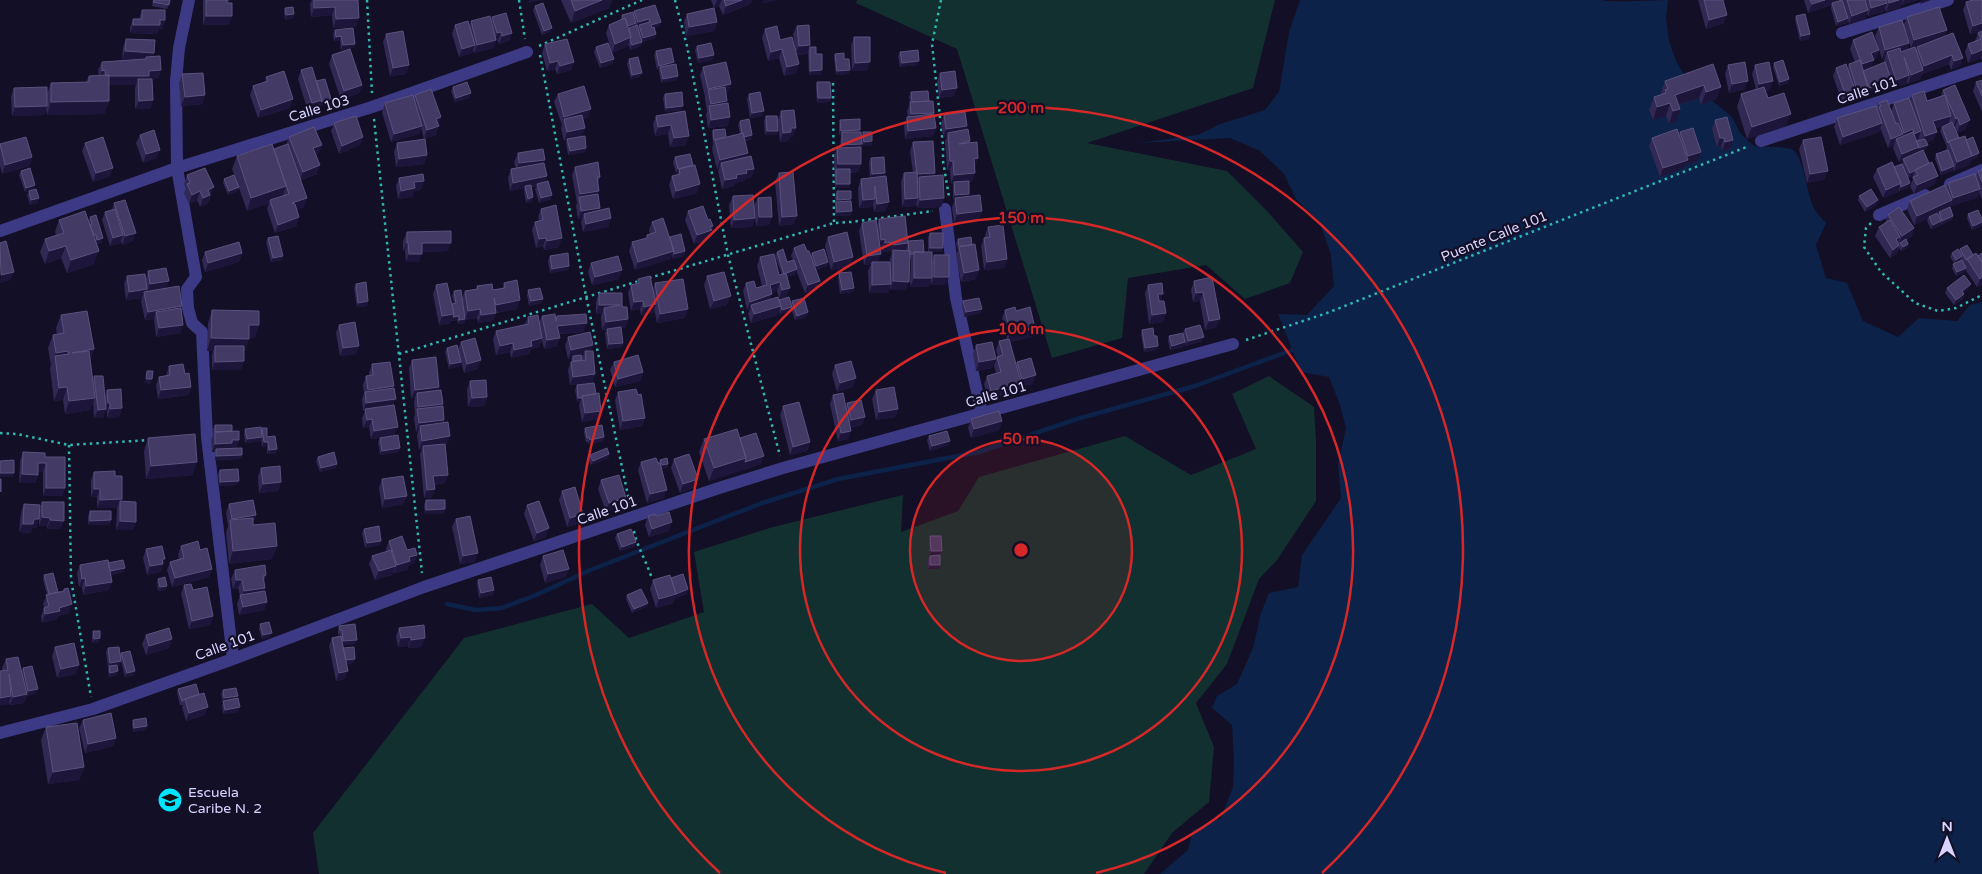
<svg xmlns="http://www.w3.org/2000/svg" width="1982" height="874" font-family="'Varela Round',sans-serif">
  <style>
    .green { fill: #12302f }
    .water { fill: #0c2248 }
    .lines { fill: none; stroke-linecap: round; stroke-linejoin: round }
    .stream { stroke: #0c2248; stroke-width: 4.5 }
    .path { stroke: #2fb8b0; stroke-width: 2.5; stroke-dasharray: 2.5 4; stroke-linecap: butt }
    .minor { stroke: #3d3a85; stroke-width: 12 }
    .wall { fill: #312854; fill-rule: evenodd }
    .shaded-wall { fill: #1d163a }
    .building { fill: #433a66; stroke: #5a527e }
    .ring { fill: none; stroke: #d62828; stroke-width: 2.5 }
    .labels { text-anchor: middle; stroke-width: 4.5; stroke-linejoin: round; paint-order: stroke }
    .street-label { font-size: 14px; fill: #d9d4ff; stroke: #130f26 }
    .poi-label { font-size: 14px; fill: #d9d4ff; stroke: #130f26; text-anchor: start }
    .centre { fill: #d62828; stroke: #130f26; stroke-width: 2.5 }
    .ring-label { font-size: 15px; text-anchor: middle; font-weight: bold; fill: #d62828; stroke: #130f26; stroke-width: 4.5; stroke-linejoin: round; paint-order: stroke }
  </style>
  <rect width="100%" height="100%" fill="#130f26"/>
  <path class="green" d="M 857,0 L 1275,0 L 1253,88 L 1087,143 L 1227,171 L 1269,213 L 1303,252 L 1290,283 L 1245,299 L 1206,265 L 1128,278 L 1122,338 L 1052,358 L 957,49 L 856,3 Z
    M 1269,376 L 1314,407 L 1316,441 L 1316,501 L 1277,560 L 1259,579 L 1227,664 L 1196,703 L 1214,747 L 1209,802 L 1172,833 L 1144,874 L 319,874 L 313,833 L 464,638 L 592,604 L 629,638 L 704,612 L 694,552 L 773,527 L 903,495 L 901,532 L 958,511 L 979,477 L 1125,436 L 1191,475 L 1256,449 L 1232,394 Z"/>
  <path class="water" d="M 1300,0 L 1602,0 C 1609,3 1656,0 1668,0 L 1666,18 L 1669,41 L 1676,61 L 1687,80 L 1732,117 L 1740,133 L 1754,146 C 1763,147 1785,146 1793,150 C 1803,155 1807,195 1814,208 C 1817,214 1822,219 1826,223 L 1816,245 L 1826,278 L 1847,283 L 1863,321 L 1898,337 L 1919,318 L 1957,321 L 1970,305 L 1982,302 L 1982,874 L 1160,874 L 1188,850 L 1193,830 L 1221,818 L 1233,787 L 1234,760 L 1232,725 L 1212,708 L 1217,696 L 1237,684 L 1253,648 L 1261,613 L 1269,593 L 1298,587 L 1302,555 L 1341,498 L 1338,464 L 1346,428 L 1340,405 L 1329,377 L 1301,372 L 1278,314 L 1307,315 L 1334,286 L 1331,255 L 1320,223 L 1296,199 L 1284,174 L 1260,151 L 1230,138 L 1139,143 L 1198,135 L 1220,124 L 1265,110 L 1279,92 L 1289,32 Z"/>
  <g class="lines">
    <path class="stream" d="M 447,604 L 476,610 L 502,608 L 536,595 L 588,571 L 762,503 L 838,479 L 979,452 L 1077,419 L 1195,386 L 1292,350"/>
    <path class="path" d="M 367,0 L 372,93
      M 519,0 L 525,39
      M 675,0 L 687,46 L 728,255 L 780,456
      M 941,0 L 932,44 L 943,145 L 943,161 L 949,197
      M 539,46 L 642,0
      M 540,55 L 586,296 L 630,505
      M 833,83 L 834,223
      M 374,119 L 422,573
      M 1871,223 L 1866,228 L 1864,247 L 1881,272 L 1915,303 L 1938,311 L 1956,308 L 1982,295
      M 649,278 L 834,223 L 851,222 L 933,211
      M 1246,340 L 1327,313 L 1749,146
      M 399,354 L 639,281
      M 0,433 L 17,434 L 69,445 L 150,440
      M 69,445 L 71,579 L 91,697
      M 634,531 C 637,547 647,562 652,579"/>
    <path class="minor" d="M 189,0 L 179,48 L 176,81 L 177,168 L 196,277 L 187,289 L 188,308 L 192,323 L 202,332 L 207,437 L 233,659
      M 1842,33 L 1948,0
      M 1761,141 L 1982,68
      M 1950,184 L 1982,170
      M 945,209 L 956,298 L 982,414
      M 1879,215 L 1925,195
      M 0,231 L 177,168 L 372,107 L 527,52
      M 0,733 L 93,709 L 233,659 L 424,587 L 719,488 L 783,468 L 1233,344"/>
  </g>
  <path class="wall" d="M 153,0 L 170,0 L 167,9 L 152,6 Z
    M 203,0 L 230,0 L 229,1 L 227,2 L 229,25 L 203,25 Z
    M 312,0 L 358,0 L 356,27 L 333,28 L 332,15 L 311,17 L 310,4 Z
    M 561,0 L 612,0 L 609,8 L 571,23 Z
    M 711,0 L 752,0 L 750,4 L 723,15 L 719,6 L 714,8 Z
    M 1698,0 L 1723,0 L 1724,23 L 1706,29 Z
    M 1804,0 L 1837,0 L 1836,2 L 1843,1 L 1843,0 L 1917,0 L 1902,5 L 1902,4 L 1901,7 L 1886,12 L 1885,8 L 1883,12 L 1868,16 L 1867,13 L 1865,19 L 1849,24 L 1848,20 L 1847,23 L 1836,26 L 1831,8 L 1831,5 L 1808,13 Z
    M 1982,0 L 1982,31 L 1970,34 L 1963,10 L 1966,2 Z
    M 535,6 L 552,28 L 550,32 L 542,35 L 533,10 Z
    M 285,8 L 294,14 L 293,18 L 285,20 L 284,12 Z
    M 142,10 L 165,20 L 162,29 L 159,28 L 157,34 L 130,33 L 130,28 L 133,19 L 139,19 Z
    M 634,11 L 661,22 L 659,26 L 654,28 L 656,34 L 655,38 L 642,42 L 641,46 L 630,50 L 629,45 L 628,46 L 612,53 L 606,33 L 609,25 L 620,20 L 622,15 L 633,14 Z
    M 687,14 L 717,22 L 714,31 L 686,36 L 684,22 Z
    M 1796,16 L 1810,34 L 1809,39 L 1800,41 L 1795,20 Z
    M 492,17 L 512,33 L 509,41 L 499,44 L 498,41 L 496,41 L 493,48 L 474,53 L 473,50 L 472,53 L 459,57 L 452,34 L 455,25 L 470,25 L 471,21 L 491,20 Z
    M 1907,17 L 1947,30 L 1944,36 L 1960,66 L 1951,70 L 1949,64 L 1922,74 L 1920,79 L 1908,84 L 1907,82 L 1906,84 L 1893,88 L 1891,83 L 1890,86 L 1866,92 L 1866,91 L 1865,95 L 1854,98 L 1852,102 L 1843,105 L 1833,76 L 1836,68 L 1847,68 L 1849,64 L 1855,62 L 1850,49 L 1853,40 L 1879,50 L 1876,59 L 1874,59 L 1871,68 L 1884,63 L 1884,61 L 1885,58 L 1882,59 L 1875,36 L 1879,27 L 1904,24 ZM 1908,39 L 1911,48 L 1907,49 ZM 1926,44 L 1917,47 L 1916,50 L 1915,47 Z
    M 797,26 L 810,45 L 810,47 L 816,54 L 821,75 L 809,75 L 808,52 L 807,54 L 797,55 L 799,64 L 796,73 L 784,76 L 779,58 L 768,61 L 762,38 L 765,29 L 780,40 L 795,47 L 793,34 Z
    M 335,30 L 355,44 L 353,48 L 341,50 L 340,41 L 334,41 L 333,34 Z
    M 1982,31 L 1982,60 L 1981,58 L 1968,63 L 1965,52 L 1968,44 L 1975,41 L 1978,33 Z
    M 386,34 L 409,65 L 406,74 L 390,76 L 383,42 Z
    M 854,37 L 867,71 L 852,71 L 851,46 Z
    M 126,39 L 154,53 L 153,57 L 161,70 L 158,79 L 152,79 L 153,100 L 150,109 L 135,109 L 135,88 L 136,85 L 109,85 L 109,101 L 104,114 L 47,115 L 46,109 L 44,115 L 12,116 L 11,97 L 14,88 L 47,94 L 51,83 L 86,82 L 89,76 L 99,76 L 98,70 L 102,62 L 125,60 L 122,60 L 123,47 Z
    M 545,44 L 574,62 L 571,70 L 557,74 L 555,69 L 547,71 L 542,53 Z
    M 697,46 L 712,60 L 698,63 L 695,50 Z
    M 596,47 L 614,59 L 612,64 L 600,68 L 594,52 Z
    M 656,51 L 674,64 L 678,76 L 677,80 L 661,83 L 659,71 L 659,69 L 657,70 L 654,55 Z
    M 900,52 L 917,65 L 900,67 L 898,56 Z
    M 835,54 L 844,59 L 850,70 L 848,74 L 836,75 L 834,58 Z
    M 332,55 L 362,85 L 359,93 L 341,100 L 329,64 Z
    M 629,59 L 640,77 L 631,79 L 627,64 Z
    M 1774,63 L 1788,83 L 1779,86 L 1773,67 Z
    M 1728,65 L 1745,89 L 1729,93 L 1725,74 Z
    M 1755,65 L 1770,90 L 1765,91 L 1768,98 L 1786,126 L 1747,139 L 1737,107 L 1741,94 L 1756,89 L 1752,74 Z
    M 703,67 L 731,84 L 727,93 L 726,93 L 726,104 L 730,117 L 727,126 L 708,128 L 706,114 L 707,112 L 705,99 L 705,97 L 700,75 Z
    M 301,70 L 316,81 L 331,99 L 330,103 L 320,106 L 319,108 L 308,111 L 298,79 Z
    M 940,73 L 957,88 L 954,96 L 939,98 L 937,82 Z
    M 182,74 L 205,95 L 202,104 L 181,106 L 179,83 Z
    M 266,77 L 290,108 L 258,118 L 250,95 L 253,86 L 265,82 Z
    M 1982,80 L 1982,112 L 1973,91 L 1976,82 Z
    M 1665,81 L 1721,87 L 1716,99 L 1701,105 L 1699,98 L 1679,105 L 1676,122 L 1669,124 L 1666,116 L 1653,120 L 1649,110 L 1654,97 L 1661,95 L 1661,93 Z
    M 817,82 L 831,98 L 829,102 L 817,103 L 816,87 Z
    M 453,87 L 469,98 L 455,102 L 451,91 Z
    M 1943,90 L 1966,129 L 1957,133 L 1954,127 L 1959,138 L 1966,140 L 1979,153 L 1977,157 L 1971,160 L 1969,165 L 1954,171 L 1953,169 L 1952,171 L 1941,175 L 1935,159 L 1936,154 L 1946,150 L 1947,147 L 1940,131 L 1942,127 L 1944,126 L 1935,128 L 1937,132 L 1933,140 L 1927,142 L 1928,145 L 1926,149 L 1923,151 L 1935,184 L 1914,194 L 1910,186 L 1913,179 L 1912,178 L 1913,176 L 1908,178 L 1909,187 L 1899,191 L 1899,190 L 1898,192 L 1883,198 L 1873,177 L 1877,169 L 1894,167 L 1902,164 L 1903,161 L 1899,162 L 1893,148 L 1894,145 L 1888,148 L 1880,128 L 1879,132 L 1840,145 L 1834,127 L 1837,118 L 1877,109 L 1879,103 L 1891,111 L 1894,103 L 1910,101 L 1912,95 L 1927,101 L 1941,96 Z
    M 911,92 L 929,101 L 934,113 L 933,114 L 936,128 L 933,136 L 905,139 L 904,126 L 907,117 L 908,117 L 907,111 L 910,104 L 909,97 Z
    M 558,94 L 588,118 L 583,119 L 585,128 L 582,136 L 586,148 L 585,152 L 568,155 L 566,143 L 567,140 L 564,141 L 561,128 L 562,125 L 554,102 Z
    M 665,94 L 681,110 L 665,112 L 663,98 Z
    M 749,94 L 762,116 L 750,118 L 747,99 Z
    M 415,95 L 438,125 L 436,135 L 424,139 L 421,128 L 419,134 L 391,142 L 382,112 L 385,103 L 414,98 Z
    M 685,111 L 686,145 L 670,147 L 668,134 L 655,136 L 653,124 L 656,116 Z
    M 781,111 L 793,137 L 790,137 L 788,141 L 780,142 L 778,124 L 777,135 L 765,135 L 764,121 L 766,116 L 778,120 Z
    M 944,115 L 966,130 L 970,141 L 970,143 L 978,158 L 975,167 L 972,182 L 969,182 L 969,194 L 968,197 L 979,219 L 954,223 L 952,207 L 955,199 L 953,199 L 953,186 L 954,183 L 951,184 L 950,170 L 947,170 L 945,141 L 947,137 L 943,137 L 941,123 Z
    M 840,120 L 859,132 L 862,144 L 860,147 L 861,164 L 858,172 L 850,173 L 849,188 L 835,188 L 834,156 L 837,148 L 840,148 L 841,135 L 839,135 L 839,124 Z
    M 1715,120 L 1733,140 L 1730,149 L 1722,151 L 1721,146 L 1717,147 L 1712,129 Z
    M 740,121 L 752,135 L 750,140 L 745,141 L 747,157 L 754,169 L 751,177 L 745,179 L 744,181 L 735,183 L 734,186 L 722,189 L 718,171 L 719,168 L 717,169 L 712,149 L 713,144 L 712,134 L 713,130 L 726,137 L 740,134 L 738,125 Z
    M 334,123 L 363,137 L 360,145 L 339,154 L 331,131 Z
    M 863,132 L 872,141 L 871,146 L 862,146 L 862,137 Z
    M 1680,132 L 1698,161 L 1686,165 L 1684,168 L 1660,177 L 1649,146 L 1652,138 L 1679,135 Z
    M 140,135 L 157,158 L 143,163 L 136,143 Z
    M 289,137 L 322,145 L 318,153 L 316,154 L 317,174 L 301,180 L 304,207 L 297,209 L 299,217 L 296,226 L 275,233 L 267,209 L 269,203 L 247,211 L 239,188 L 237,191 L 228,195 L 223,183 L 224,179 L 235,177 L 232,169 L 237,156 L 274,149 L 286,145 Z
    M 1803,140 L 1825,179 L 1807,183 L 1799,149 Z
    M 913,142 L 935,173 L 934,176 L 944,198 L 941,207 L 917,208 L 916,203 L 915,206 L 902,207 L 901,182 L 904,173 L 913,172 L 910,151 Z
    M 85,143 L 110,176 L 93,182 L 82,151 Z
    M 397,143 L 427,155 L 424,164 L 396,167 L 394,152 Z
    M 0,144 L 32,157 L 29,166 L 2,174 L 0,166 Z
    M 518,153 L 544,163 L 544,182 L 551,199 L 539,203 L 535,189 L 537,186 L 532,187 L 532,202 L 526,203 L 524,191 L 524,188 L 510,191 L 508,178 L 511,169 L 516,168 L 514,162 Z
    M 675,157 L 693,165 L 697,193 L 673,199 L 669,185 L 672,176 L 677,175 L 678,173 L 676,173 L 673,162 Z
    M 871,158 L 884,176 L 886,211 L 874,212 L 873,204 L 872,207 L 859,208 L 858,188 L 861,179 L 870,178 L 869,162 Z
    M 575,167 L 600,177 L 598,183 L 598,194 L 600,208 L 599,210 L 611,218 L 608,227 L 583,232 L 581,222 L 582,219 L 578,219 L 576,206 L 577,203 L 572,175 Z
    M 1982,170 L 1982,200 L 1979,192 L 1977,198 L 1950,206 L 1950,207 L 1953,216 L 1952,220 L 1941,225 L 1940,224 L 1940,226 L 1931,229 L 1927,221 L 1928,218 L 1914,225 L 1907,209 L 1910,201 L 1946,188 L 1948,183 L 1976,177 L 1978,171 Z
    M 21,171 L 34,189 L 25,192 L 19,175 Z
    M 779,173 L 794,224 L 779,226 L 775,181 Z
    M 187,175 L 211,196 L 207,204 L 200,207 L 197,200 L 189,204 L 184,193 L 186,189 L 184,184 Z
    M 399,178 L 421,190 L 414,191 L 412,197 L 398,199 L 396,186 Z
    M 29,191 L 39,198 L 37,203 L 30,205 L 27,195 Z
    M 837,191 L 851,199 L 851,201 L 852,211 L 850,216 L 835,216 L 835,196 Z
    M 733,196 L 755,218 L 752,227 L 731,228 L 729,205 Z
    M 1859,196 L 1876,205 L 1865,212 L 1858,200 Z
    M 758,198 L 772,217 L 769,225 L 756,226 L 754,206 Z
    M 114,203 L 133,241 L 122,245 L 121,241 L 120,243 L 110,246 L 102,220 L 105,212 L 112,210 Z
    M 541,209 L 559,247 L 544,250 L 543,246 L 536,248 L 532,230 L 535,222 L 539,221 L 538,217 Z
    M 688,211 L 708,220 L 713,226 L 708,239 L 694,244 L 685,220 Z
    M 1968,214 L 1982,219 L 1982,226 L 1972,230 L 1967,218 Z
    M 1888,215 L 1914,228 L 1911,237 L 1906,240 L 1908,244 L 1907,248 L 1901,251 L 1899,248 L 1896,254 L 1890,258 L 1875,236 L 1879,227 L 1885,223 Z
    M 90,217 L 102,242 L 97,244 L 94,264 L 67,273 L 61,258 L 45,264 L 40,252 L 45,239 L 56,235 L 55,232 L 59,220 L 89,220 Z
    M 879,219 L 908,242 L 924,252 L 928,252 L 928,237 L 930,233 L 942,252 L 932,252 L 932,261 L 934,255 L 946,285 L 931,285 L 931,281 L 928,287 L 910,287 L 911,259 L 910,259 L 906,290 L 890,290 L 890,286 L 888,293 L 869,293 L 868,271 L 871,264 L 864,265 L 859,231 L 862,223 L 877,225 ZM 880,248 L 882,248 L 882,252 L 891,251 L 891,253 L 892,253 L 890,259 L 890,263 L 878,262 Z
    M 652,222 L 670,238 L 685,251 L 684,256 L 673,259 L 672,255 L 670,259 L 635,270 L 629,251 L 632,242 L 646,238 L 647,235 L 650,234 L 649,230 Z
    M 988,227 L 1007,259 L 1004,268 L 984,270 L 981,246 L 984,238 L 985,237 L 985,235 Z
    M 407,232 L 448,251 L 422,252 L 419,262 L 406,262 L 405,251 L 403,251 L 403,241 Z
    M 828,237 L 850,266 L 831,270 L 825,246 Z
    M 268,238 L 282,260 L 271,262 L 266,242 Z
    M 958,239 L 976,279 L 961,282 L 956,255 L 958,251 L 956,243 Z
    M 794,248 L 807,251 L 811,256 L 812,253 L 827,266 L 816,270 L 820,281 L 817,289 L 805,293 L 796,270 L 795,274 L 787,277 L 786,297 L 779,298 L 777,291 L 771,292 L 770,300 L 779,300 L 791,304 L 792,301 L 808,312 L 806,317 L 795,320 L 791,308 L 790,311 L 780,314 L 779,311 L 778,315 L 751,323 L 748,314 L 750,309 L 747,310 L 743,291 L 746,283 L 756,288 L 762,286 L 757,266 L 760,257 L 779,275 L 782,275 L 775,256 L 777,252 L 787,262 L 793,260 L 791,256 Z
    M 1960,249 L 1973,255 L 1978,256 L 1982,253 L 1982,284 L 1977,287 L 1965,269 L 1964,272 L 1956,276 L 1952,268 L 1954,263 L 1950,257 L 1952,253 L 1959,251 Z
    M 205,252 L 242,253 L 239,262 L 205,272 L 202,260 Z
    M 550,256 L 569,266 L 568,270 L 550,273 L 548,261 Z
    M 591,263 L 619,279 L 592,285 L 588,272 Z
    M 148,271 L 166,288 L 182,306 L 181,309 L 183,325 L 180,333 L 156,337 L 154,319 L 145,320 L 141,301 L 142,298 L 126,300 L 124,284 L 127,276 L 146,279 Z
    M 839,273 L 854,288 L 852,292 L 840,294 L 838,278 Z
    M 707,276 L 727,305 L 710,309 L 704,285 Z
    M 1212,277 L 1217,327 L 1205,330 L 1200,301 L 1193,302 L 1191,290 L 1194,281 Z
    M 638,279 L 653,289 L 655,283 L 685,318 L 657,323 L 654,308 L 653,313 L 641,315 L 640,309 L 631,311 L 628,293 L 631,285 L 636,284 Z
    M 504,283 L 517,309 L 496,313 L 493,321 L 478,323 L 477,318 L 465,320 L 464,323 L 458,324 L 457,320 L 452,321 L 451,321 L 451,323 L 439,325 L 433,294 L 436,285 L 452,304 L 454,303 L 452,296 L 454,291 L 462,298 L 465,291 L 476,289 L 477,286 L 493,290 L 502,289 Z
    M 356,284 L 368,301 L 367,306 L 357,307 L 354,288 Z
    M 1148,285 L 1166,313 L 1163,322 L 1149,324 L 1145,293 Z
    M 1947,288 L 1969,288 L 1963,293 L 1964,294 L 1963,299 L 1954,305 L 1945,293 Z
    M 528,290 L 543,299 L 541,303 L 529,306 L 527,295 Z
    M 599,293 L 622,305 L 628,319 L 625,328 L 621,328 L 623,343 L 622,347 L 607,349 L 605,333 L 607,330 L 602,330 L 601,316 L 602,314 L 596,314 L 596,302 Z
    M 963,301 L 982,309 L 980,313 L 964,317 L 962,305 Z
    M 212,310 L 259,325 L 254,338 L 249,338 L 244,352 L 241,370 L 212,370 L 212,355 L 213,351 L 207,351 L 208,323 Z
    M 1005,310 L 1016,311 L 1035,328 L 1032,337 L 1009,342 L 1016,365 L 1017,362 L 1033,384 L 1019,387 L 1018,391 L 988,399 L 984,384 L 987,376 L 996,373 L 994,366 L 997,357 L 998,357 L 996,350 L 999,341 L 1007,339 L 1002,318 Z
    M 61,315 L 94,349 L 90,360 L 92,382 L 94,376 L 105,395 L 107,390 L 122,408 L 119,417 L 107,418 L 107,411 L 105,411 L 103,418 L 94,418 L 93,402 L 90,410 L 65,414 L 63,400 L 54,401 L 50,368 L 51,365 L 48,348 L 53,335 L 57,334 L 56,328 Z
    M 542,316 L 556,319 L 557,316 L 584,332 L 559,334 L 557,346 L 544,349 L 542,340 L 539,347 L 531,349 L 529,354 L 511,358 L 510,352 L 496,355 L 493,339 L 496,331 L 525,324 L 528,317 L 539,323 Z
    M 339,325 L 356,354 L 340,356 L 336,333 Z
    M 1185,329 L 1202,341 L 1186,346 L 1183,333 Z
    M 1142,330 L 1154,336 L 1158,346 L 1156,350 L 1144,352 L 1141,334 Z
    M 1169,336 L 1185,342 L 1184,347 L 1170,350 L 1168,341 Z
    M 568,337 L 591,351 L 595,374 L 592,383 L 570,385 L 568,370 L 572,358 L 568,359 L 565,346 Z
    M 461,342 L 478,369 L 464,373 L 461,362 L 460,366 L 449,369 L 445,352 L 447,348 L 458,349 Z
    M 976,345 L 992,368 L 976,371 L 973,354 Z
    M 412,360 L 439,387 L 438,390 L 443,404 L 442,407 L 444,420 L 444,422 L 447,445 L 445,445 L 448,475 L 445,483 L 434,485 L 435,489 L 431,498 L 424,498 L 420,454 L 422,449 L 419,450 L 417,435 L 418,432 L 416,432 L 414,418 L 415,414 L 414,402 L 415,398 L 411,398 L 409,368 Z
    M 614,362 L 643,372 L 640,381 L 615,387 L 610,370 Z
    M 372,364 L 394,386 L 393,388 L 395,435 L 400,448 L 398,452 L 380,455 L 378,442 L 380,438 L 371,439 L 369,427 L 363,428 L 362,418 L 365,411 L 363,411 L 362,400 L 364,393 L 363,385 L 366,376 L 369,376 L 369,373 Z
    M 835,365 L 853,387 L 837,392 L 832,374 Z
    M 169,366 L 185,374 L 191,387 L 188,395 L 158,399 L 156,385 L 159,377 L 166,376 Z
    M 470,381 L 487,397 L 484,406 L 468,407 L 467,390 Z
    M 577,385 L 601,411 L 598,419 L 582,422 L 579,405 L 580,402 L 577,402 L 575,390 Z
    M 876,390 L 898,409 L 895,417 L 876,420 L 872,399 Z
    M 618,392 L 638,395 L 645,418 L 642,426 L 620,430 L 615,400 Z
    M 833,395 L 846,406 L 847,403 L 865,417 L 862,425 L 851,428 L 848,439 L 838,441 L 830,404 Z
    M 783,406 L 810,442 L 807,451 L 790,455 L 780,415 Z
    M 971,419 L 1002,421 L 999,430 L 971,438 L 968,428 Z
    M 215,425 L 232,431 L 239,440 L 236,448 L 242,455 L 241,459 L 215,460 L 215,452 L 212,452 L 211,440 L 213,435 L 213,429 Z
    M 262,428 L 267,437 L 277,449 L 275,454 L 267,454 L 267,446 L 262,447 L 261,439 L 261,441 L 245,443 L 244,434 L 245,429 L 261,431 Z
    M 585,428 L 604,437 L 603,441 L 588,444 L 588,442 L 586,442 L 584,432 Z
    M 929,436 L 950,441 L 948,445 L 930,451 L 927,440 Z
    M 148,438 L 193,475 L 146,479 L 144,451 Z
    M 740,438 L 761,464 L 709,481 L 699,452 L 704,439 Z
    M 23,452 L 45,457 L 65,488 L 62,496 L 43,496 L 43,472 L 38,472 L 38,475 L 35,483 L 19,483 L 20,461 Z
    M 609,454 L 608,458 L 591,465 L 589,460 L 590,455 Z
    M 318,457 L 336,468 L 320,472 L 316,461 Z
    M 674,459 L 698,479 L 695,487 L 680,493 L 671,468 Z
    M 660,460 L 668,464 L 667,468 L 661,469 L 664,498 L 647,503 L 638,470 L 641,462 L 658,463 Z
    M 261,468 L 281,482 L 278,491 L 259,493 L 258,476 Z
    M 220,470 L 237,485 L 219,486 L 218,474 Z
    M 94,472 L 115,476 L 122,499 L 121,501 L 136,522 L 133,530 L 116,530 L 117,508 L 97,508 L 97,497 L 91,497 L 91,480 Z
    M 382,479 L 407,496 L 403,504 L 382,508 L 379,488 Z
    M 601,480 L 626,498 L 623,506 L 606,512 L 598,489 Z
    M 562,491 L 580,523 L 567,527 L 559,500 Z
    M 426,500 L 444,514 L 425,514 L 424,505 Z
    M 42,502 L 61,529 L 47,529 L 47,526 L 39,526 L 39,517 L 36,528 L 32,528 L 30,533 L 19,532 L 21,512 L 24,504 L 40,510 Z
    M 229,504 L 256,515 L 253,523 L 253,525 L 277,546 L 272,559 L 229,564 L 226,533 L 228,526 L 226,513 Z
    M 527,505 L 546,537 L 534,541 L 524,514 Z
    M 90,511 L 111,520 L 109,525 L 88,525 L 88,516 Z
    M 648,516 L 669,531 L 649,537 L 645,525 Z
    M 456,519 L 475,562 L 460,564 L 452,527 Z
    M 364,529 L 380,545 L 365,548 L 362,533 Z
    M 617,534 L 636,542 L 634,547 L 620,551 L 615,538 Z
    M 930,536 L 942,551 L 940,555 L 929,555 L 929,541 Z
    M 389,541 L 417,555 L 414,563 L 409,565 L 407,570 L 394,573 L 393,572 L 392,575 L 375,580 L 369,564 L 372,556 L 387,552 L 386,549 Z
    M 181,546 L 212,569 L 209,577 L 172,587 L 167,570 L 170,562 L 179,559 L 178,555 Z
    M 146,549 L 162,568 L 160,572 L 147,575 L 143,558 Z
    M 543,556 L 569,569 L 565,577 L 545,583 L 540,565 Z
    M 930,556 L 939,569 L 928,569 L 928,560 Z
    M 108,563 L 125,568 L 123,572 L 110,575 L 112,582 L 108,590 L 83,595 L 82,587 L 79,587 L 77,573 L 80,565 Z
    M 235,570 L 266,575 L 264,581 L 265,588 L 264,591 L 267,602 L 264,610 L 239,615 L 237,604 L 240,596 L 238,588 L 233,589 L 231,579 Z
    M 44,575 L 58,592 L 63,591 L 64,589 L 69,613 L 58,616 L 57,619 L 42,623 L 41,616 L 44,608 L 43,604 L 47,595 L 43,579 Z
    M 671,578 L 687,594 L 675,598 L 673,603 L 656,608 L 650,589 L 653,580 Z
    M 158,579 L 167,586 L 165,590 L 158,591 L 157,583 Z
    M 478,580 L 494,590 L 493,595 L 479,598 L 477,584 Z
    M 184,585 L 193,590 L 213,616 L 210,625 L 189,629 L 181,594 Z
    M 627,595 L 648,603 L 646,607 L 632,613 L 626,599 Z
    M 260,624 L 270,637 L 262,639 L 259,629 Z
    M 339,626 L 355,644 L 343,645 L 343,648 L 355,659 L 353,663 L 346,664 L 345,679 L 336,681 L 329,646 L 332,638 L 340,636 L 340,634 L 338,635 L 338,630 Z
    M 399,628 L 422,647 L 408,648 L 408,646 L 398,647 L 396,636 Z
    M 93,631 L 99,643 L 92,643 L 92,636 Z
    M 146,635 L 172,639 L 169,648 L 146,655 L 142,644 Z
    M 55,647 L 76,674 L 57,678 L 52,656 Z
    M 108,648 L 120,656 L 121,653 L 134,675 L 125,677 L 121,661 L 119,666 L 117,666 L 118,671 L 116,675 L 109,677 L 108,670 L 109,667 L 108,667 L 106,652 Z
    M 6,659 L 21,671 L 23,668 L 36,693 L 27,696 L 27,695 L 24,703 L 10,705 L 9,701 L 8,705 L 2,668 Z
    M 178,689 L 205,715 L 186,721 L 182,707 L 183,705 L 180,705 L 177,693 Z
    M 223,690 L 238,696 L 237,699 L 238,712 L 223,714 L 222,706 L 223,703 L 221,694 Z
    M 83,720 L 116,738 L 113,746 L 85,753 L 79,728 Z
    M 133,720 L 146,730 L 133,732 L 132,724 Z
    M 46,727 L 84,767 L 79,780 L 48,784 L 41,740 Z"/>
  <path class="shaded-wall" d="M 529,0 L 543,0 L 528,3 Z
    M 602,0 L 612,0 L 609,8 L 571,23 L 575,11 Z
    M 717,0 L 722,0 L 719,6 L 714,8 Z
    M 742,0 L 752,0 L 750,4 L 723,15 L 726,6 Z
    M 764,0 L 777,0 L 762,4 Z
    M 1825,0 L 1837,0 L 1835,4 L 1832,3 L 1831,5 L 1808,13 L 1812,4 Z
    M 1899,0 L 1903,0 L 1901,7 L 1886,12 L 1889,3 Z
    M 1904,0 L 1917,0 L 1902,5 Z
    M 1922,0 L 1931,0 L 1920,4 Z
    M 1887,3 L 1883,12 L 1868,16 L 1871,8 Z
    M 335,7 L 332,15 L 311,17 L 314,8 Z
    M 1868,10 L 1865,19 L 1849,24 L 1852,16 Z
    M 294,14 L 293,18 L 285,20 L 286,15 Z
    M 1727,15 L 1724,23 L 1706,29 L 1709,20 Z
    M 206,16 L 232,16 L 229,25 L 203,25 Z
    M 359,18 L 356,27 L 333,28 L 336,19 Z
    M 1848,18 L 1847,23 L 1836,26 L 1838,22 Z
    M 649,19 L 648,23 L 637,27 L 638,22 Z
    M 160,20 L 165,20 L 162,29 L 159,28 L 157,34 L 130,33 L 133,25 Z
    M 661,22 L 659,26 L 649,29 L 651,25 Z
    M 717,22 L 714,31 L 686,36 L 689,27 Z
    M 636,23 L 635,28 L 624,31 L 626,27 Z
    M 1982,23 L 1982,31 L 1970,34 L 1973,26 Z
    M 552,28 L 550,32 L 542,35 L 544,31 Z
    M 1947,30 L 1944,38 L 1911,48 L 1914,40 Z
    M 501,32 L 498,41 L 496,41 L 493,48 L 474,53 L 477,45 L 495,40 L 497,33 Z
    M 512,33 L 509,41 L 499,44 L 502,36 Z
    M 656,34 L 655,38 L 642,42 L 643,38 Z
    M 1810,34 L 1809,39 L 1800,41 L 1801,36 Z
    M 341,36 L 340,41 L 334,41 L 336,37 Z
    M 631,37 L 628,46 L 612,53 L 615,44 Z
    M 642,42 L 641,46 L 630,50 L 632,45 Z
    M 1909,43 L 1906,52 L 1887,52 L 1885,58 L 1882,59 L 1885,50 Z
    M 355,44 L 353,48 L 341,50 L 343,45 Z
    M 475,45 L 472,53 L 459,57 L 462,49 Z
    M 810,45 L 807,54 L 795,55 L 799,46 Z
    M 782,49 L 779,58 L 768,61 L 771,52 Z
    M 1879,50 L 1876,59 L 1868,62 L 1871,53 Z
    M 1982,50 L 1981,58 L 1968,63 L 1972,54 Z
    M 125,51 L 154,53 L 151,62 L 146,57 L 144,62 L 122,60 Z
    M 714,55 L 712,60 L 698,63 L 699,58 Z
    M 1952,55 L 1949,64 L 1922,74 L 1920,79 L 1908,84 L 1911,75 L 1922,71 L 1924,66 Z
    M 1963,58 L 1960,66 L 1951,70 L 1954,61 Z
    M 614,59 L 612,64 L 600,68 L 601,63 Z
    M 1874,60 L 1871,68 L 1859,73 L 1862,64 Z
    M 558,61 L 555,69 L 547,71 L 550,63 Z
    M 919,61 L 917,65 L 900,67 L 902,63 Z
    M 574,62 L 571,70 L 557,74 L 560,66 Z
    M 674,62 L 673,67 L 660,67 L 659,69 L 657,70 L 659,66 Z
    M 870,62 L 867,71 L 852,71 L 855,63 Z
    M 799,64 L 796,73 L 784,76 L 787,67 Z
    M 409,65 L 406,74 L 390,76 L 393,68 Z
    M 105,70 L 102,79 L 99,79 L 102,71 Z
    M 161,70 L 158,79 L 138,79 L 136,85 L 103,85 L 106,76 L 149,71 Z
    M 822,70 L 821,75 L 809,75 L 810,71 Z
    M 850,70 L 848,74 L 836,75 L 837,71 Z
    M 642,73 L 640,77 L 631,79 L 632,75 Z
    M 1909,75 L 1906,84 L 1893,88 L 1896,80 Z
    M 678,76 L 677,80 L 661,83 L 663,79 Z
    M 1789,79 L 1788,83 L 1779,86 L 1780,82 Z
    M 1748,81 L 1745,89 L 1729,93 L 1732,84 Z
    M 1773,81 L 1770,90 L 1756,92 L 1759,84 Z
    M 1892,82 L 1890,86 L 1866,92 L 1868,88 Z
    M 731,84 L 727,93 L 709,97 L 708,90 L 705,97 L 708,89 Z
    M 362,85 L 359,93 L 341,100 L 344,91 Z
    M 1704,85 L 1699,98 L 1672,107 L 1675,95 Z
    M 1868,86 L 1865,95 L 1854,98 L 1857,90 Z
    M 1721,87 L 1716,99 L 1701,105 L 1706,92 Z
    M 957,88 L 954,96 L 939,98 L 942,90 Z
    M 471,93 L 469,98 L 455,102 L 456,98 Z
    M 1856,93 L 1852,102 L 1843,105 L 1846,96 Z
    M 205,95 L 202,104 L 181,106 L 185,97 Z
    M 818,98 L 831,98 L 829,102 L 817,103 Z
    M 293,99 L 290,108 L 258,118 L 261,110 Z
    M 331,99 L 330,103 L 320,107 L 321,102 Z
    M 153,100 L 150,109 L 135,109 L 139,101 Z
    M 322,100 L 319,108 L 308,111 L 312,103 Z
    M 109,101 L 104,114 L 47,115 L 51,102 Z
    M 727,101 L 724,109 L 710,107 L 711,104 Z
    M 1670,103 L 1666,116 L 1653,120 L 1657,107 Z
    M 47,106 L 44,115 L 12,116 L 15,107 Z
    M 683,106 L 681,110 L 665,112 L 666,108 Z
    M 591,109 L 588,118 L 565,124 L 564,119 L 561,125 L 564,117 Z
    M 1680,109 L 1676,122 L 1669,124 L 1673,111 Z
    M 764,111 L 762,116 L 750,118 L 752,113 Z
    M 934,113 L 931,121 L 908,123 L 911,114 Z
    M 1791,114 L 1786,126 L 1747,139 L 1752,127 Z
    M 1951,116 L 1948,124 L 1930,130 L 1933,121 Z
    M 441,117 L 438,126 L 436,119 Z
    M 730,117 L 727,126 L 708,128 L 711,120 Z
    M 1958,118 L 1955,127 L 1953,128 L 1956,119 Z
    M 1970,120 L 1966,129 L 1957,133 L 1960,125 Z
    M 1882,123 L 1879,132 L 1840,145 L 1843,137 Z
    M 671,125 L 668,134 L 655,136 L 658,127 Z
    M 422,126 L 419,134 L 391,142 L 394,134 Z
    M 439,126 L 436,135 L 424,139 L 427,130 Z
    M 967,126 L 964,134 L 948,133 L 947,137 L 943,137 L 946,129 Z
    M 585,128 L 582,136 L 567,139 L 567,140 L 564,141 L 567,132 Z
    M 791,128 L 796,128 L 793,137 L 790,137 L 788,141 L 780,142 L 783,133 Z
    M 936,128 L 933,136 L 905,139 L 908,131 Z
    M 1913,129 L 1910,138 L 1901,141 L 1904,133 Z
    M 860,130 L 858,134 L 842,132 L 841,135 L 839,135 L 841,131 Z
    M 767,131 L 778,131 L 777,135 L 765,135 Z
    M 1921,131 L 1918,140 L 1911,142 L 1914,134 Z
    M 1937,132 L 1933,140 L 1921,144 L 1925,136 Z
    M 1903,134 L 1900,143 L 1896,139 L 1894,145 L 1888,148 L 1891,139 Z
    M 752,135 L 750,140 L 741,141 L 742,137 Z
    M 689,136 L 686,145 L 670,147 L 674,138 Z
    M 363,137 L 360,145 L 339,154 L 342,146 Z
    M 1720,138 L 1724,138 L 1721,146 L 1717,147 Z
    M 1733,140 L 1730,149 L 1722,151 L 1725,142 Z
    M 872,141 L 871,146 L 862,146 L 864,142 Z
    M 862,144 L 860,148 L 840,149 L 842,145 Z
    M 322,145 L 318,153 L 310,157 L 313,148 Z
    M 1928,145 L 1926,149 L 1903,159 L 1903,161 L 1899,162 L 1902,154 L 1919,147 Z
    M 586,148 L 585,152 L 568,155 L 570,151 Z
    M 160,150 L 157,158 L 143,163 L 146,154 Z
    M 1701,152 L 1698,161 L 1686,165 L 1684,168 L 1660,177 L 1663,168 L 1687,160 L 1688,156 Z
    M 748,153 L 745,162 L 721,163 L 719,168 L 717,169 L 720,160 Z
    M 1979,153 L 1977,157 L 1971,160 L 1969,165 L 1954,171 L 1957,162 Z
    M 427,155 L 424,164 L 396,167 L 399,159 Z
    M 32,157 L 29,166 L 2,174 L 5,165 Z
    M 978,158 L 975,167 L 974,159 Z
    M 545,160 L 542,169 L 516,172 L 519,163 Z
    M 950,161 L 953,161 L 950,170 L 947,170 Z
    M 838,164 L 861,164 L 858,172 L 836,173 L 836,170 Z
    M 320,165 L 317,174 L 300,180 L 303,172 Z
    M 693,165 L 691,169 L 679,169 L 678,173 L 676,173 L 678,169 Z
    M 1954,166 L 1952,171 L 1941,175 L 1942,171 Z
    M 113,168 L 110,176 L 93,182 L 96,173 Z
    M 754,169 L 751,177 L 745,179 L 744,181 L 735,183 L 734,186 L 722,189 L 725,180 L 746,170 Z
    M 1828,171 L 1825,179 L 1807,183 L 1810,174 Z
    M 1914,171 L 1913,176 L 1908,178 L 1910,173 Z
    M 885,173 L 884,177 L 870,178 L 872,174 Z
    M 935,173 L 932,182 L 919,177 L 917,182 L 917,174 Z
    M 975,173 L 972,182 L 954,183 L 954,182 L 954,183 L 951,184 L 954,175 Z
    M 547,176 L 544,184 L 537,184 L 537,186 L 525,188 L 525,186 L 524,188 L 510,191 L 513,183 Z
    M 1938,176 L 1935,184 L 1914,194 L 1917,185 Z
    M 424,181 L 421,190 L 414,191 L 412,197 L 398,199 L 401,191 L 414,182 Z
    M 1901,183 L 1898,192 L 1883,198 L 1886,190 Z
    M 1910,183 L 1909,187 L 1899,191 L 1901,187 Z
    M 700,184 L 697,193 L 673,199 L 676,191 Z
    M 836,184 L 850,184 L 849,188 L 835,188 Z
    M 35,185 L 34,189 L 25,192 L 26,188 Z
    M 286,186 L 282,199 L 270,200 L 269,203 L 247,211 L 251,198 Z
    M 214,187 L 207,204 L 200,207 L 203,198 L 208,190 Z
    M 239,187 L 237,191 L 228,195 L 229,191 Z
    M 1980,189 L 1977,198 L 1950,207 L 1953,198 Z
    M 200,191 L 197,200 L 189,204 L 192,195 Z
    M 599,191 L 596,199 L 579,197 L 577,203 L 580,194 Z
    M 969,194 L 968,199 L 953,199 L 955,195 Z
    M 552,195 L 551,199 L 539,203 L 541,198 Z
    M 533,197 L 532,202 L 526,203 L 528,199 Z
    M 39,198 L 37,203 L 30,205 L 31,200 Z
    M 307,198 L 304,207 L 289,211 L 292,203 Z
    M 918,198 L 915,206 L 902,207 L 905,199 Z
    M 944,198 L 941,207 L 917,208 L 920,200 Z
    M 851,199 L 849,204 L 836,203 L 837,200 Z
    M 875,199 L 872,207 L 859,208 L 863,200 Z
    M 1878,200 L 1876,205 L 1865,212 L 1867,207 Z
    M 1952,200 L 1949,209 L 1939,212 L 1938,214 L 1929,217 L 1928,218 L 1914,225 L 1917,216 Z
    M 889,202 L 886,211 L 874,212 L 877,204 Z
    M 600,208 L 597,216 L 584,214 L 582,219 L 578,219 L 581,211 Z
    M 852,211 L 850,216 L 835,216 L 837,212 Z
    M 982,211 L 979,219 L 954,223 L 957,214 Z
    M 797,216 L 794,224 L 779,226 L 782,217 Z
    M 1953,216 L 1952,220 L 1941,225 L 1942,221 Z
    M 299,217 L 296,226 L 275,233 L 278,225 Z
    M 759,217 L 772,217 L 769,225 L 756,226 Z
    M 611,218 L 608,227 L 583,232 L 586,224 Z
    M 755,218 L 752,227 L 731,228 L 734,220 Z
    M 1941,221 L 1940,226 L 1931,229 L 1933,225 Z
    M 1982,222 L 1982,226 L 1972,230 L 1973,226 Z
    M 713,226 L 708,239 L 694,244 L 697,235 Z
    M 1914,228 L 1911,237 L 1901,244 L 1900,243 L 1899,245 L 1902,236 Z
    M 136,233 L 133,241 L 122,245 L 125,236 Z
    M 123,235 L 120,243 L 110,246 L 113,238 Z
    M 1900,237 L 1897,245 L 1896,239 Z
    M 103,238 L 102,242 L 95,244 L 97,240 Z
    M 546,238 L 543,246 L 536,248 L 539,239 Z
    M 562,238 L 559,247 L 544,250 L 547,241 Z
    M 885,239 L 882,248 L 878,248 L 881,240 Z
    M 408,242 L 405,251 L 403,251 L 407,243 Z
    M 894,242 L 891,251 L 882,252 L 885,243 Z
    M 422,243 L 451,243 L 448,251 L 419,252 Z
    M 908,243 L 905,252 L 893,250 L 892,253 L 891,253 L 894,245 Z
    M 1908,244 L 1907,248 L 1901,251 L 1903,247 Z
    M 1899,245 L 1896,254 L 1890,258 L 1893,250 Z
    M 66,246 L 61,258 L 45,264 L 49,251 Z
    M 930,248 L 943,248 L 942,252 L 928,252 Z
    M 99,251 L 94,264 L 67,273 L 71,260 Z
    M 674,251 L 670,259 L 635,270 L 638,262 Z
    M 685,251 L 684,256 L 673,259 L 674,254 Z
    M 242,253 L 239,262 L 205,272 L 208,263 Z
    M 409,254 L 422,254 L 419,262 L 406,262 Z
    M 881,254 L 878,263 L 872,262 L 871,264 L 864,265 L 867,256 Z
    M 283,256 L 282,260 L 271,262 L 273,258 Z
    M 1962,256 L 1961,261 L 1954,264 L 1956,260 Z
    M 853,257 L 850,266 L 831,270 L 834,262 Z
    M 1007,259 L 1004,268 L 984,270 L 987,262 Z
    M 828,262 L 827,266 L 814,270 L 816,266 Z
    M 569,266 L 568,270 L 550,273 L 552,269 Z
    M 1966,268 L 1964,272 L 1956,276 L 1957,272 Z
    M 797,269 L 795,274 L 783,278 L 784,274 Z
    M 622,270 L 619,279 L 592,285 L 595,277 Z
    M 979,270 L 976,279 L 961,282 L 964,273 Z
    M 14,272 L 11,280 L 0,283 L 1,275 Z
    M 934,277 L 949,277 L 946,285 L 931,285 Z
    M 1982,277 L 1982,284 L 1977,287 L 1980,279 Z
    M 914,278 L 932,278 L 928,287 L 910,287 Z
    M 169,281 L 165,290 L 147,293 L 150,284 Z
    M 820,281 L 817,289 L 805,293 L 808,285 Z
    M 893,281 L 909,282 L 906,290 L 890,290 Z
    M 780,282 L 777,291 L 766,294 L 770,285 Z
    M 891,284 L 888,293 L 869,293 L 872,285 Z
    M 1971,284 L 1969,288 L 1960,295 L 1962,291 Z
    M 790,288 L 786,297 L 779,298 L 782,290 Z
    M 854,288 L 852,292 L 840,294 L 842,290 Z
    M 147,289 L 145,295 L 144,292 L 142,298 L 126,300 L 129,292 Z
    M 1203,292 L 1200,301 L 1193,302 L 1196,293 Z
    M 772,294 L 769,303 L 751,305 L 750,309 L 747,310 L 750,302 Z
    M 1158,294 L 1163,294 L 1160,303 L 1155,303 Z
    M 1964,294 L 1963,299 L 1954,305 L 1956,300 Z
    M 731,296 L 727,305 L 710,309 L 714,301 Z
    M 543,299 L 541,303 L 529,306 L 531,301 Z
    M 520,300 L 517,309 L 496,313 L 493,321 L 478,323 L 481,315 L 493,313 L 496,305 Z
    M 368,301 L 367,306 L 357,307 L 358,303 Z
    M 643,301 L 640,309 L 631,311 L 634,302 Z
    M 656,304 L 653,313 L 641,315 L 644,307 Z
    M 599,305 L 620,305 L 604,308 L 602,314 L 596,314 Z
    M 182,306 L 179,315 L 156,312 L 154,319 L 145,320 L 148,312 Z
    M 781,306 L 778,315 L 751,323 L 754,314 Z
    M 792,307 L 790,311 L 780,314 L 782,310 Z
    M 480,309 L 477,318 L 465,320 L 464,323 L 458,324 L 459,320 L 465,319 L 468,311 Z
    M 688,309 L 685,318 L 657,323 L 660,314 Z
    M 982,309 L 980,313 L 964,317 L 966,312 Z
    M 808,312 L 806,317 L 795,320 L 797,316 Z
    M 1166,313 L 1163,322 L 1149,324 L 1152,315 Z
    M 454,314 L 451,323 L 439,325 L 442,316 Z
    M 459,316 L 457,320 L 452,321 L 453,317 Z
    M 628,319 L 625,328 L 602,330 L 606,322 Z
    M 1220,319 L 1217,327 L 1205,330 L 1209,321 Z
    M 587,323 L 584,332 L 554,334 L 557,326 Z
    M 183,325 L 180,333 L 156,337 L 159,328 Z
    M 249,325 L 259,325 L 254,338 L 245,338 Z
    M 1035,328 L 1032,337 L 1007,342 L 1010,334 Z
    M 1204,337 L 1202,341 L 1186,346 L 1188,341 Z
    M 211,338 L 249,339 L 245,352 L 215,351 L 215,346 L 213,351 L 207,351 Z
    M 542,338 L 539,347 L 531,349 L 529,354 L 511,358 L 514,350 L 531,341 Z
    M 560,338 L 557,346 L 544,349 L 547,340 Z
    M 1185,342 L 1184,347 L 1170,350 L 1172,346 Z
    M 513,343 L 510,352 L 496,355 L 500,346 Z
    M 623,343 L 622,347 L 607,349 L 609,344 Z
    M 593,345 L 590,354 L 585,351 L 584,355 L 573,358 L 573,356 L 572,358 L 568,359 L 571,350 Z
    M 359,346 L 356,354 L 340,356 L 343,348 Z
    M 1158,346 L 1156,350 L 1144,352 L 1145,348 Z
    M 94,349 L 89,362 L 72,353 Z
    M 68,351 L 63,363 L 55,356 L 51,365 L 56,353 Z
    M 996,359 L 992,368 L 976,371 L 979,362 Z
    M 481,360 L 478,369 L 464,373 L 467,364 Z
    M 244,361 L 241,370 L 212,370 L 215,362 Z
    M 461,362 L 460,366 L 449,369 L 450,364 Z
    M 643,372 L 640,381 L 615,387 L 618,379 Z
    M 595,374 L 592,383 L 570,385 L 573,377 Z
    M 1036,375 L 1033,384 L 1019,387 L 1018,391 L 988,399 L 991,391 L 1020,383 L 1022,379 Z
    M 856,378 L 853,387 L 837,392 L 840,383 Z
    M 146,379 L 152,379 L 151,384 L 144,383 Z
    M 394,386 L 390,395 L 365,399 L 368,390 Z
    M 67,387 L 63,400 L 54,401 L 59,388 Z
    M 191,387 L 188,395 L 158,399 L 161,390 Z
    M 439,387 L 436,396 L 417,393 L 415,398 L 411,398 L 415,390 Z
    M 487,397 L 484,406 L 468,407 L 472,398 Z
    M 95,398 L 90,410 L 65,414 L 69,401 Z
    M 578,398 L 582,398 L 580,402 L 577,402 Z
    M 396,399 L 392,407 L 365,409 L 365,411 L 363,411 L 366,403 Z
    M 108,403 L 110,403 L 107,411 L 105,411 L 103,418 L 94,418 L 98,410 L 105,409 Z
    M 443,404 L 439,413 L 417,411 L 418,407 Z
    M 122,408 L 119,417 L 107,418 L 110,409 Z
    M 898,409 L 895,417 L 876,420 L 879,412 Z
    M 601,411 L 598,419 L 582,422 L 585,413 Z
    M 865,417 L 862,425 L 848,429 L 851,420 Z
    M 645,418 L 642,426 L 620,430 L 623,421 Z
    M 372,419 L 369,427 L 363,428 L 367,420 Z
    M 444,420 L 441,429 L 420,426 L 418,432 L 416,432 L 419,423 Z
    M 1002,421 L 999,430 L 971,438 L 974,429 Z
    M 398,427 L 394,436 L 371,439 L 374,431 Z
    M 851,431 L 848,439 L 838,441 L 841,433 Z
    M 450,436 L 447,445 L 423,449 L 423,446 L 422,449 L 419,450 L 422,441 Z
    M 262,437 L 261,441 L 245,443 L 247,439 Z
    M 604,437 L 603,441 L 588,444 L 590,440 Z
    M 232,440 L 239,440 L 236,448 L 216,449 L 215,452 L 212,452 L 215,444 Z
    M 950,441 L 948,445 L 930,451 L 932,446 Z
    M 264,442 L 268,442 L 267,446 L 262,447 Z
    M 810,442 L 807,451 L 790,455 L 793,447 Z
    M 400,448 L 398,452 L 380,455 L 382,451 Z
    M 277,449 L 275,454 L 267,454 L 269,450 Z
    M 609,454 L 608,458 L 591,465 L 593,461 Z
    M 242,455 L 241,459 L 215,460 L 216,456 Z
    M 764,456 L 761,464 L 742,471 L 745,462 Z
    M 746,458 L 742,471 L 709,481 L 714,468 Z
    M 197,462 L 193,475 L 146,479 L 151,466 Z
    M 38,463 L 46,463 L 43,472 L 35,472 Z
    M 337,464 L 336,468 L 320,472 L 321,468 Z
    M 668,464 L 667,468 L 660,470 L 662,465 Z
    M 0,473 L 14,473 L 13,477 L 0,477 Z
    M 22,474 L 38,475 L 35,483 L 19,483 Z
    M 448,475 L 445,483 L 430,485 L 433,476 Z
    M 698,479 L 695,487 L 680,493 L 683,484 Z
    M 239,481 L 237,485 L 219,486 L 220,482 Z
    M 281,482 L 278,491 L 259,493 L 263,484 Z
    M 46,488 L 65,488 L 62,496 L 43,496 Z
    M 94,489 L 100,489 L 97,497 L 91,497 Z
    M 435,489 L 431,498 L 424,498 L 427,490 Z
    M 667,490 L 664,498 L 647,503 L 650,494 Z
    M 407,496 L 403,504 L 382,508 L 385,499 Z
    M 626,498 L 623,506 L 606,512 L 609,503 Z
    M 122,499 L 120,506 L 120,501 L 117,508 L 97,508 L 100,500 Z
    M 445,509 L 444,514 L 425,514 L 426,510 Z
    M 583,514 L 580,523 L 567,527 L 570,518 Z
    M 256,515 L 253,523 L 230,522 L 232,519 Z
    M 42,517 L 50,518 L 47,526 L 39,526 Z
    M 34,519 L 39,519 L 36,528 L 32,528 L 30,533 L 19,532 L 23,524 Z
    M 50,520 L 64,521 L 61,529 L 47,529 Z
    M 111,520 L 109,525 L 88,525 L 90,521 Z
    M 120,521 L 136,522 L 133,530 L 116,530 Z
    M 672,522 L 669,531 L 649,537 L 652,529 Z
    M 549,528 L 546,537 L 534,541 L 537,533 Z
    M 381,541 L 380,545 L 365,548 L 367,543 Z
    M 636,542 L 634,547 L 620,551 L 622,547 Z
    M 277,546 L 272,559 L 229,564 L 233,551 Z
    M 931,551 L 942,551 L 940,555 L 929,555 Z
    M 478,553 L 475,562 L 460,564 L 463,556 Z
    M 417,555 L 414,563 L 409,565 L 407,570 L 394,573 L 397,565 L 409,557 Z
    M 162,559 L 165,559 L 160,572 L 147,575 L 150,566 Z
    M 930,565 L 940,565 L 939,569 L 928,569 Z
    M 396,566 L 392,575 L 375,580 L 379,571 Z
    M 125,568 L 123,572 L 108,575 L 110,571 Z
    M 212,569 L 209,577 L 172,587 L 175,578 Z
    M 569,569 L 565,577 L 545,583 L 548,574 Z
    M 85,578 L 82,587 L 79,587 L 82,579 Z
    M 236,580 L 242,580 L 238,588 L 233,589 Z
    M 112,582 L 108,590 L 83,595 L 86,586 Z
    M 167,586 L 165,590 L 158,591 L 160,587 Z
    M 265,588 L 262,596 L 240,600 L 244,591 Z
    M 688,589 L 687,594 L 675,598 L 673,603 L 656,608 L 659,599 Z
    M 494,590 L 493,595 L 479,598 L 481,593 Z
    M 267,602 L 264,610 L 239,615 L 243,607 Z
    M 648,603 L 646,607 L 632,613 L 634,609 Z
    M 72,604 L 69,613 L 58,616 L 57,619 L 42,623 L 45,614 L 59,608 Z
    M 213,616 L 210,625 L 189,629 L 192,621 Z
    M 272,633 L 270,637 L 262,639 L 263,635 Z
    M 411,637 L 408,646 L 398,647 L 401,638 Z
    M 100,638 L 99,643 L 92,643 L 94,639 Z
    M 425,638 L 422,647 L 408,648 L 411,640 Z
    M 172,639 L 169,648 L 146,655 L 149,646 Z
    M 357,640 L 355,644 L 341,645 L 343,641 Z
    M 355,659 L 353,663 L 343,664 L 344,660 Z
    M 121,661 L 119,666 L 108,667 L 110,663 Z
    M 79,665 L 76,674 L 57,678 L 61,669 Z
    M 118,671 L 116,675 L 109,677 L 110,673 Z
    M 135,671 L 134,675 L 125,677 L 127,673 Z
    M 348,671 L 345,679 L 336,681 L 339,673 Z
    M 38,689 L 36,693 L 27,696 L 28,691 Z
    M 27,694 L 24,703 L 10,705 L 13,697 Z
    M 11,696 L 8,705 L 0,706 L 0,698 Z
    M 238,696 L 236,700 L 223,701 L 223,703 L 224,698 Z
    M 208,707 L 205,715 L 186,721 L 189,713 Z
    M 240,707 L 238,712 L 223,714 L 225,710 Z
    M 147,726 L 146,730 L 133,732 L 134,728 Z
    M 116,738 L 113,746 L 85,753 L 88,744 Z
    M 84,767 L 79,780 L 48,784 L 53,772 Z"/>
  <path class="building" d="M 154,0 L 170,0 L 169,5 L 153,2 Z
    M 206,0 L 227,0 L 227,3 L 232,3 L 232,16 L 206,16 Z
    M 314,0 L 358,0 L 359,18 L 336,19 L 335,7 L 314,8 Z
    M 571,0 L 602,0 L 575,11 Z
    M 724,0 L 742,0 L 726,6 Z
    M 1704,0 L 1723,0 L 1727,15 L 1709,20 Z
    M 1810,0 L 1825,0 L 1812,4 Z
    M 1842,0 L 1848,18 L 1838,22 L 1832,3 Z
    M 1847,0 L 1865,0 L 1868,10 L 1852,16 Z
    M 1869,0 L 1886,0 L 1887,3 L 1871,8 Z
    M 1888,0 L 1899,0 L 1889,3 Z
    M 1973,0 L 1982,0 L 1982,23 L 1973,26 L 1966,2 Z
    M 543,3 L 552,28 L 544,31 L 535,6 Z
    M 655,5 L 661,22 L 651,25 L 652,28 L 654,27 L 656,34 L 643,38 L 639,25 L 650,22 L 649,19 L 638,22 L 634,11 Z
    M 293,7 L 294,14 L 286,15 L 285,8 Z
    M 1939,7 L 1947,30 L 1914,40 L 1907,17 Z
    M 714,8 L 717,22 L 689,27 L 687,14 Z
    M 142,10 L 165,10 L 165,20 L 160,20 L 160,25 L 133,25 L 133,19 L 142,19 Z
    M 633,12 L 636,23 L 628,26 L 625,18 L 623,19 L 622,15 Z
    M 506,13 L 512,33 L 502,36 L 501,32 L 497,33 L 492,17 Z
    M 1805,14 L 1810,34 L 1801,36 L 1796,16 Z
    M 490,16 L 496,40 L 477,45 L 471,21 Z
    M 625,18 L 631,37 L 615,44 L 609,25 Z
    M 1902,20 L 1909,43 L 1885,50 L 1879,27 Z
    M 468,21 L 475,45 L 462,49 L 455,25 Z
    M 637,25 L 642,42 L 632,45 L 630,40 L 631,37 L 629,28 Z
    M 809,25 L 810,45 L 799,46 L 797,26 Z
    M 777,26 L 780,40 L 792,37 L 799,64 L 787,67 L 782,49 L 771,52 L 765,29 Z
    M 353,28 L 355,44 L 343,45 L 341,36 L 336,37 L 335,30 Z
    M 403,31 L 409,65 L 393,68 L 386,34 Z
    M 1982,31 L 1982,50 L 1972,54 L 1968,44 L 1981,39 L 1978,33 Z
    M 1872,32 L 1879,50 L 1871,53 L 1874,60 L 1862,64 L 1853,40 Z
    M 1953,33 L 1963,58 L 1954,61 L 1952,55 L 1924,66 L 1917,47 Z
    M 854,37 L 870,37 L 870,62 L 855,63 Z
    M 126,39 L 155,40 L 154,53 L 125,51 Z
    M 567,39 L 574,62 L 560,66 L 558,61 L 550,63 L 545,44 Z
    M 608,43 L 614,59 L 601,63 L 596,47 Z
    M 711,43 L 714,55 L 699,58 L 697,46 Z
    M 810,47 L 816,47 L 816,54 L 822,54 L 822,70 L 810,71 Z
    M 1915,47 L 1923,70 L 1911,75 L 1904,57 L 1909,75 L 1896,80 L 1887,52 L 1900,48 L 1901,52 Z
    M 671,48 L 674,62 L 659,66 L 656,51 Z
    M 350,49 L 362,85 L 344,91 L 332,55 Z
    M 918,50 L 919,61 L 902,63 L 900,52 Z
    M 844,53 L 844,59 L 849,59 L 850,70 L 837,71 L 835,54 Z
    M 160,56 L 161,70 L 149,71 L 149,76 L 109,76 L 109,75 L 106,76 L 105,70 L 102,71 L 102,62 L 146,59 L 146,57 Z
    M 638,57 L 642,73 L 632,75 L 629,59 Z
    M 1783,60 L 1789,79 L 1780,82 L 1774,63 Z
    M 1860,60 L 1868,86 L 1857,90 L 1849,64 Z
    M 726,62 L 731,84 L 708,89 L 703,67 Z
    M 1745,62 L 1748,81 L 1732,84 L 1728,65 Z
    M 1769,62 L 1773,81 L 1759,84 L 1755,65 Z
    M 1885,62 L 1892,82 L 1868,88 L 1863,71 Z
    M 676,64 L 678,76 L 663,79 L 660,67 Z
    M 1713,64 L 1721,87 L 1706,92 L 1704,85 L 1675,95 L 1680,109 L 1673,111 L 1670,103 L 1657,107 L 1654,97 L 1666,93 L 1665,90 L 1668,89 L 1665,81 Z
    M 1846,64 L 1856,93 L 1846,96 L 1836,68 Z
    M 312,67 L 322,100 L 312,103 L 301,70 Z
    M 284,71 L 293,99 L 261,110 L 253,86 L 268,81 L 266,77 Z
    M 955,71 L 957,88 L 942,90 L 940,73 Z
    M 203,73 L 205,95 L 185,97 L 182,74 Z
    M 109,75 L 109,101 L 51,102 L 51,83 L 89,82 L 89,76 Z
    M 138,79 L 152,79 L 153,100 L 139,101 Z
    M 325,79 L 331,99 L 321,102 L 322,100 L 316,81 Z
    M 1982,80 L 1982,96 L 1976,82 Z
    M 467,82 L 471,93 L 456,98 L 453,87 Z
    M 817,82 L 830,82 L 831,98 L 818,98 Z
    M 1955,85 L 1970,120 L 1960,125 L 1958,118 L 1956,119 L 1943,90 Z
    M 584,86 L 591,109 L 564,117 L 558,94 Z
    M 47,87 L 47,106 L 15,107 L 14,88 Z
    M 725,87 L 727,101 L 711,104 L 708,90 Z
    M 1764,87 L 1768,98 L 1784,93 L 1791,114 L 1752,127 L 1741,94 Z
    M 431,89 L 441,117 L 436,119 L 439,126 L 427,130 L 415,95 Z
    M 928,91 L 929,101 L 912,102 L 911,92 Z
    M 1924,91 L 1927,101 L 1945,95 L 1951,116 L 1933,121 L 1937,132 L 1925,136 L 1912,95 Z
    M 682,92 L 683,106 L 666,108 L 665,94 Z
    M 760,92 L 764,111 L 752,113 L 749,94 Z
    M 413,95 L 422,126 L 394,134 L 385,103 Z
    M 1909,98 L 1921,131 L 1914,134 L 1913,129 L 1904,133 L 1894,103 Z
    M 1887,100 L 1896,124 L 1898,123 L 1903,134 L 1891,139 L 1879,107 L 1881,106 L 1879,103 Z
    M 933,101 L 934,113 L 911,114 L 910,102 Z
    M 728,103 L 730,117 L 711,120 L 709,106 Z
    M 1876,106 L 1882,123 L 1843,137 L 1837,118 Z
    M 794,110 L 796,128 L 791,128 L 791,132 L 783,133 L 781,111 Z
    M 685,111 L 689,136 L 674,138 L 671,125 L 658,127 L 656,116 Z
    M 965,112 L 967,126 L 946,129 L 944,115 Z
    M 934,114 L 936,128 L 908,131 L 907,117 Z
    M 582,115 L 585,128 L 567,132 L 564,119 Z
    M 356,116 L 363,137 L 342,146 L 334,123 Z
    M 766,116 L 777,116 L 778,131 L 767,131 Z
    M 1727,117 L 1733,140 L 1725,142 L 1724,138 L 1720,138 L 1715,120 Z
    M 749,119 L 752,135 L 744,137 L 743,133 L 742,133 L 740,121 Z
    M 860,119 L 860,130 L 841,131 L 840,120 Z
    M 1952,122 L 1959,138 L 1949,141 L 1949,142 L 1948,143 L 1942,127 Z
    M 314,127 L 322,145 L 313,148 L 320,165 L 303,172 L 289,137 Z
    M 1693,128 L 1701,152 L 1688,156 L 1680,132 Z
    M 725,129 L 726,137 L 714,140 L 713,130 Z
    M 968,129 L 970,141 L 959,144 L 977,142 L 978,158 L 974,159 L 975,173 L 954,175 L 953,161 L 950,161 L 948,133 Z
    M 1677,129 L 1688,160 L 1663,168 L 1652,138 Z
    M 154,130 L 160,150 L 146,154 L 140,135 Z
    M 842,132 L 861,132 L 862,144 L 842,145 Z
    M 863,132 L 872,132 L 872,141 L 864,142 Z
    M 1913,132 L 1919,147 L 1902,154 L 1896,139 Z
    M 743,133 L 748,153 L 720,160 L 715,140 Z
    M 585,136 L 586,148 L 570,151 L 567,139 Z
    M 1965,136 L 1972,156 L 1957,162 L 1949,141 Z
    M 26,137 L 32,157 L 5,165 L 0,144 Z
    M 103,137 L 113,168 L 96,173 L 85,143 Z
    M 1821,137 L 1828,171 L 1810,174 L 1803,140 Z
    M 1973,137 L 1979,153 L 1972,156 L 1966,140 Z
    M 425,139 L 427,155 L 399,159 L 397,143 Z
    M 1925,139 L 1928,145 L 1918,148 L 1919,147 L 1916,141 Z
    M 933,141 L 935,173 L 917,174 L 913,142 Z
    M 272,144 L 286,186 L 251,198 L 237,156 Z
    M 288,144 L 307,198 L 292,203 L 295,204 L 299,217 L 278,225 L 270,200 L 289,194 L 274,149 Z
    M 861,147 L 861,164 L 838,164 L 837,148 Z
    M 543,149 L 545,160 L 519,163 L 518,153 Z
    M 1923,150 L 1929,163 L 1915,170 L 1914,171 L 1910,173 L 1903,159 Z
    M 1948,150 L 1954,166 L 1942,171 L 1936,154 Z
    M 690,154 L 693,165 L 678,169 L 675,157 Z
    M 751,156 L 754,169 L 746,170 L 747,173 L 736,175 L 737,178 L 725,180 L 721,163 Z
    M 884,157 L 885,173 L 872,174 L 871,158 Z
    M 598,162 L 600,177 L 597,177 L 599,191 L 580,194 L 575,167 Z
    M 1892,162 L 1901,183 L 1886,190 L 1877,169 Z
    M 1932,162 L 1938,176 L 1917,185 L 1913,177 L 1918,175 L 1915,170 Z
    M 544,163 L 547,176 L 513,183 L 511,169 Z
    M 1902,164 L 1910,183 L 1901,187 L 1900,185 L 1901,183 L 1894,167 Z
    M 695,165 L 700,184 L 676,191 L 672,176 L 680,174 L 679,169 Z
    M 30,168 L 35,185 L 26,188 L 21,171 Z
    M 205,168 L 214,187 L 208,190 L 210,195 L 203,198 L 200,191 L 192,195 L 187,184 L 190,183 L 187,175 Z
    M 836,169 L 850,169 L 850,184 L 836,184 Z
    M 1982,170 L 1982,182 L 1978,171 Z
    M 793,172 L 797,216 L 782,217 L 779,173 Z
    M 917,172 L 918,198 L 905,199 L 904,173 Z
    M 423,174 L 424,181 L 414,182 L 415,188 L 401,191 L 399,178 Z
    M 1975,174 L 1980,189 L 1953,198 L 1948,183 Z
    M 234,175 L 239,187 L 229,191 L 224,179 Z
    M 943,175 L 944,198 L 920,200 L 919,177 Z
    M 886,176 L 889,202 L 877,204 L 875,186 L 875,199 L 863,200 L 861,179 Z
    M 548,181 L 552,195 L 541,198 L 537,184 Z
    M 969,181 L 969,194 L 955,195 L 954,182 Z
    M 531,185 L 533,197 L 528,199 L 525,186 Z
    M 1945,185 L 1952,200 L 1917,216 L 1910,201 Z
    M 36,189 L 39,198 L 31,200 L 29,191 Z
    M 1871,189 L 1878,200 L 1867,207 L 1859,196 Z
    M 837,191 L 851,191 L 851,199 L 837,200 Z
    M 598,194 L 600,208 L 581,211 L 579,197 Z
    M 753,195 L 755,218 L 734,220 L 733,196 Z
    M 980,195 L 982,211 L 957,214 L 955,198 Z
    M 771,197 L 772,217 L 759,217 L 758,198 Z
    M 125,200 L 136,233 L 125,236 L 114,203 Z
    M 851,201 L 852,211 L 837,212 L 836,202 Z
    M 556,205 L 562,238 L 547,241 L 546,238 L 539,239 L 535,222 L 543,220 L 541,209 Z
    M 703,206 L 708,220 L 710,219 L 713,226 L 710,227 L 712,230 L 697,235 L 688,211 Z
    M 1899,207 L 1914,228 L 1902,236 L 1888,215 Z
    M 1950,207 L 1953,216 L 1942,221 L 1939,212 Z
    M 609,208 L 611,218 L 586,224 L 584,214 Z
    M 115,209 L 123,235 L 113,238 L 105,212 Z
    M 1978,210 L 1982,219 L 1982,222 L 1973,226 L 1968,214 Z
    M 85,211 L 99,251 L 71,260 L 66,246 L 49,251 L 45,239 L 64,233 L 59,220 Z
    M 1937,213 L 1941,221 L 1933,225 L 1929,217 Z
    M 96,215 L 103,238 L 97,240 L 96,235 L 94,235 L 90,225 L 92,224 L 90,217 Z
    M 905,216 L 908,243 L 894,245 L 894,242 L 885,243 L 885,239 L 881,240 L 879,219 Z
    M 663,218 L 674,251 L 638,262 L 632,242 L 647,238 L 647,235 L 656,232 L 652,222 Z
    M 876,220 L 881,254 L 867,256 L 862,223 Z
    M 1890,220 L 1900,237 L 1896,239 L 1899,245 L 1893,250 L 1879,227 Z
    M 1003,225 L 1007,259 L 987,262 L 984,238 L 990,237 L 988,227 Z
    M 451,231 L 451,243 L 422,243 L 422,254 L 409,254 L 408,242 L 407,243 L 407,232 Z
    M 847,232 L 853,257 L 834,262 L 828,237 Z
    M 930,233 L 943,233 L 943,248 L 930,248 Z
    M 681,234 L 685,251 L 674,254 L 670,237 Z
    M 278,236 L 283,256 L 273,258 L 268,238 Z
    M 971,237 L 972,245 L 959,246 L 958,239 Z
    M 1906,239 L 1908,244 L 1903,247 L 1900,243 Z
    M 923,240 L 924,252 L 914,252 L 913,254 L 910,254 L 910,251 L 909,251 L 908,241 Z
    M 6,241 L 14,272 L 1,275 L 0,243 Z
    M 239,242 L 242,253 L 208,263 L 205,252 Z
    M 804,244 L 807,251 L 809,251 L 820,281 L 808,285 L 794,248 Z
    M 975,244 L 979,270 L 964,273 L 959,247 Z
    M 1967,245 L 1973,255 L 1966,260 L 1960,249 Z
    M 783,249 L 787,262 L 794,260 L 797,269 L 784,274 L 777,252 Z
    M 824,249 L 828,262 L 816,266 L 812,253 Z
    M 1958,249 L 1962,256 L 1956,260 L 1952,253 Z
    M 893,250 L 910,251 L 909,282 L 893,281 Z
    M 914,252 L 932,252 L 932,278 L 914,278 Z
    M 568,253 L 569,266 L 552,269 L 550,256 Z
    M 1976,253 L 1982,262 L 1982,277 L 1980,279 L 1967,259 Z
    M 1982,253 L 1982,262 L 1978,256 Z
    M 774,254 L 779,275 L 786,273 L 790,288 L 782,290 L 780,282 L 770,285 L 772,294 L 750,302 L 746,283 L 754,281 L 756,288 L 767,285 L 760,257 Z
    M 934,255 L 949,255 L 949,277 L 934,277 Z
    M 618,256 L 622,270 L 595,277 L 591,263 Z
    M 1962,260 L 1966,268 L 1957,272 L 1953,264 Z
    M 872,262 L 890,262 L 891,284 L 872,285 Z
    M 166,268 L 169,281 L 150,284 L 148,271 Z
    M 724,272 L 731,296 L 714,301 L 707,276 Z
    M 851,272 L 854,288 L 842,290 L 839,273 Z
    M 145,274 L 147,289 L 129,292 L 127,276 Z
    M 1964,275 L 1971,284 L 1962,291 L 1964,294 L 1956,300 L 1947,288 Z
    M 650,276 L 656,304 L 644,307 L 643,301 L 634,302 L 631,285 L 639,283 L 638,279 Z
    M 1212,277 L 1220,319 L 1209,321 L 1203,292 L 1196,293 L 1194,281 Z
    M 683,279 L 688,309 L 660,314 L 655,283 Z
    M 517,280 L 520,300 L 496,305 L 494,298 L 496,313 L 481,315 L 480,309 L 468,311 L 465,291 L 478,289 L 477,286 L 492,284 L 493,290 L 505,288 L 504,283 Z
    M 366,282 L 368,301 L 358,303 L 356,284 Z
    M 447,283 L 454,314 L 442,316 L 436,285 Z
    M 1162,283 L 1163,294 L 1158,294 L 1159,301 L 1164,301 L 1166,313 L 1152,315 L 1148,285 Z
    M 179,286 L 182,306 L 148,312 L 144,292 Z
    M 540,288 L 543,299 L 531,301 L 528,290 Z
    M 461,290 L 465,319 L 459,320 L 459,316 L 453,317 L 454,314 L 452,304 L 456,303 L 454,291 Z
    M 599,293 L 622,293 L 622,305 L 623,307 L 627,307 L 628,319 L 606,322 L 604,308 L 620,305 L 599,305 Z
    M 778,297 L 781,306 L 754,314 L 751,305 Z
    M 789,297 L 792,307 L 782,310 L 779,300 Z
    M 804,298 L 808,312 L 797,316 L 792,301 Z
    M 979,298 L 982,309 L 966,312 L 963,301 Z
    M 1015,307 L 1016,311 L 1030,307 L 1035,328 L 1010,334 L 1005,310 Z
    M 181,308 L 183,325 L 159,328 L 156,312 Z
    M 212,310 L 259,311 L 259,325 L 249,325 L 249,339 L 211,338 Z
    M 87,311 L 94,349 L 72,353 L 89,351 L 95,398 L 69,401 L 67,387 L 59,388 L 55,356 L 69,354 L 68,351 L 56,353 L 53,335 L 64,333 L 61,315 Z
    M 555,314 L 556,321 L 557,316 L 586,314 L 587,323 L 557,326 L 560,338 L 547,340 L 542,316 Z
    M 538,315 L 542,338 L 531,341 L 532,346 L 514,350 L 513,343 L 500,346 L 496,331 L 529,324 L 528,317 Z
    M 355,322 L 359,346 L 343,348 L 339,325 Z
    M 1200,325 L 1204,337 L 1188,341 L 1185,329 Z
    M 621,327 L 623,343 L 609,344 L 607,329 Z
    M 1153,328 L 1154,336 L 1157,336 L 1158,346 L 1145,348 L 1142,330 Z
    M 590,332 L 593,345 L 571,350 L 568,337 Z
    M 1183,333 L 1185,342 L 1172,346 L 1169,336 Z
    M 475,338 L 481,360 L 467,364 L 461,342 Z
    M 1009,339 L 1021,382 L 991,391 L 987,376 L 1001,372 L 997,357 L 1003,355 L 999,341 Z
    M 992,342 L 996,359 L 979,362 L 976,345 Z
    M 457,345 L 461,362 L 450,364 L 447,348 Z
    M 215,346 L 244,346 L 244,361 L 215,362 Z
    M 585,351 L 593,351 L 595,374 L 573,377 L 571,362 L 586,360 Z
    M 581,355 L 582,360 L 573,361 L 573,356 Z
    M 638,355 L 643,372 L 618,379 L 614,362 Z
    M 436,357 L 439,387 L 415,390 L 412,360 Z
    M 1031,358 L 1036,375 L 1022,379 L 1017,362 Z
    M 851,361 L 856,378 L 840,383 L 835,365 Z
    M 390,362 L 394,386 L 368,390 L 366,376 L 373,375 L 372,364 Z
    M 183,364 L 185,374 L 189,373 L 191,387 L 161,390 L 159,377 L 170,375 L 169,366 Z
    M 147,371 L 153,371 L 152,379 L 146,379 Z
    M 94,376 L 103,376 L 106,409 L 98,410 Z
    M 486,380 L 487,397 L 472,398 L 470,381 Z
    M 594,383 L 596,394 L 582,396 L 582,398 L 578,398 L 577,385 Z
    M 894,387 L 898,409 L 879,412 L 876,390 Z
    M 394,388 L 396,399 L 366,403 L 365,392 Z
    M 121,389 L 122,408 L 110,409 L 110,403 L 108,403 L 107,390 Z
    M 636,389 L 638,395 L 641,394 L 645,418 L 623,421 L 618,392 Z
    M 441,390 L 443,404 L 418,407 L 417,393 Z
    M 599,393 L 601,411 L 585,413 L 582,396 Z
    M 843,393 L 851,431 L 841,433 L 833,395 Z
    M 861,400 L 865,417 L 851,420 L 847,403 Z
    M 799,402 L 810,442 L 793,447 L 783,406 Z
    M 394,405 L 398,427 L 374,431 L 372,419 L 367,420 L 365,409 Z
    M 443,406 L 444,420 L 419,423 L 417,409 Z
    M 999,411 L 1002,421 L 974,429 L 971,419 Z
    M 448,422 L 450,436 L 422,441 L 420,426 Z
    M 215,425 L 232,425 L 232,431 L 215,432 Z
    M 602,425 L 604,437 L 590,440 L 589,437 L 587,438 L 585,428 Z
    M 261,427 L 262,437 L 247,439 L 245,429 Z
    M 262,428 L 267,428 L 267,437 L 275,436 L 277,449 L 269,450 L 268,442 L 264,442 Z
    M 737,429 L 746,458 L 714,468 L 704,439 Z
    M 239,431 L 239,440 L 232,440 L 232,443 L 215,444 L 215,432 Z
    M 947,431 L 950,441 L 932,446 L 929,436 Z
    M 756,433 L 764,456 L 745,462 L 746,458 L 740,438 Z
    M 195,434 L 197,462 L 151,466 L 148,438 Z
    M 398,435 L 400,448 L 382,451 L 380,438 Z
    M 445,444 L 448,475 L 433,476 L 435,489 L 427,490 L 423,446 Z
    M 242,448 L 242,455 L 216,456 L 216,449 Z
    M 607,448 L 609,454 L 593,461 L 590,455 Z
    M 23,452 L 45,453 L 45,457 L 65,457 L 65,488 L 46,488 L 46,463 L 38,463 L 38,475 L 22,474 Z
    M 334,452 L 337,464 L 321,468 L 318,457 Z
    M 689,454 L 698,479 L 683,484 L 674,459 Z
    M 656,458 L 658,463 L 660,463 L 667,490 L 650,494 L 641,462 Z
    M 667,458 L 668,464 L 662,465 L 660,460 Z
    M 14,460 L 14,473 L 0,473 L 0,461 Z
    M 280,466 L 281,482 L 263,484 L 261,468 Z
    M 238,469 L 239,481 L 220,482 L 220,470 Z
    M 115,471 L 115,476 L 122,476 L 122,499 L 100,500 L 100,489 L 94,489 L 94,472 Z
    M 619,475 L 626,498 L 609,503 L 601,480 Z
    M 403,476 L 407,496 L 385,499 L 382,479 Z
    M 0,479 L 1,479 L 1,492 L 0,491 Z
    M 575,487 L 583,514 L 570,518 L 562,491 Z
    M 253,500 L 256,515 L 232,519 L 229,504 Z
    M 426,500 L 445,500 L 445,509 L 426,510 Z
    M 120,501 L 136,502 L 136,522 L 120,521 Z
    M 539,501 L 549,528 L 537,533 L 527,505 Z
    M 42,502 L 64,502 L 64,521 L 50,520 L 50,518 L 42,517 Z
    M 24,504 L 40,505 L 39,519 L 34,519 L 33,524 L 23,524 Z
    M 90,511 L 111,511 L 111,520 L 90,521 Z
    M 669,512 L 672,522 L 652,529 L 648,516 L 655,514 L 656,516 Z
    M 470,516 L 478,553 L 463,556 L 456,519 Z
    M 253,518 L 253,525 L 275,523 L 277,546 L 233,551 L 230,520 Z
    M 379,526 L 381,541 L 367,543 L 364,529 Z
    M 631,529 L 636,542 L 622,547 L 617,534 Z
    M 402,536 L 407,550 L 415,548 L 417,555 L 409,557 L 410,561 L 397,565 L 389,541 Z
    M 930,536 L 941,536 L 942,551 L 931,551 Z
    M 198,541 L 200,550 L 207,548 L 212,569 L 175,578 L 170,562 L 184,558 L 181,546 Z
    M 162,546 L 165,559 L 162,559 L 163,564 L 150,566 L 146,549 Z
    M 391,550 L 396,566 L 379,571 L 372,556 Z
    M 563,550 L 569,569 L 548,574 L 543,556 Z
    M 940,555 L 940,565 L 930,565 L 930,556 Z
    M 108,560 L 112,582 L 86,586 L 85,578 L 82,579 L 80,565 Z
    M 123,560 L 125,568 L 110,571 L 108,563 Z
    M 265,565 L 266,575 L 263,576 L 265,588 L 244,591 L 242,580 L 236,580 L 235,570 Z
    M 53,573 L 58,592 L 49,594 L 44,575 Z
    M 683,574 L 688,589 L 676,594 L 671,578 Z
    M 670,575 L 676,594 L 659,599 L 653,580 Z
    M 165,577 L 167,586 L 160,587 L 158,579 Z
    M 491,577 L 494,590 L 481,593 L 478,580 Z
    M 191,584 L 193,590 L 207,587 L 213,616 L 192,621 L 184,585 Z
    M 68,588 L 72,604 L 59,608 L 60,611 L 45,614 L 44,608 L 49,606 L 46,595 L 64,591 L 64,589 Z
    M 641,589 L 648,603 L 634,609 L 627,595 Z
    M 265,591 L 267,602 L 243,607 L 240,595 Z
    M 269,622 L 272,633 L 263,635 L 260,624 Z
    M 355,624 L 357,640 L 343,641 L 342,630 L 340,630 L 339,626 Z
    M 424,625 L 425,638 L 411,640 L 411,637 L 401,638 L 399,628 Z
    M 169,628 L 172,639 L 149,646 L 146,635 Z
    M 93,631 L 100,631 L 100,638 L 94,639 Z
    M 341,636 L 348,671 L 339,673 L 332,638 Z
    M 74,643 L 79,665 L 61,669 L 55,647 Z
    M 119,647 L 121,661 L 110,663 L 108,648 Z
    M 354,647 L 355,659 L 346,660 L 343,648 Z
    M 130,651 L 135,671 L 127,673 L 121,653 Z
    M 18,657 L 27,694 L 13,697 L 9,674 L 11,696 L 0,698 L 0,671 L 8,670 L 6,659 Z
    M 117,665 L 118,671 L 110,673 L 109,666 Z
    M 32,666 L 38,689 L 28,691 L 23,668 Z
    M 196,684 L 199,694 L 185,699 L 184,700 L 182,701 L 178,689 Z
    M 236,688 L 238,696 L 224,698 L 223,690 Z
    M 204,693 L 208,707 L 189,713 L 185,699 Z
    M 238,698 L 240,707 L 225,710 L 223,701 Z
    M 111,713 L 116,738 L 88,744 L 83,720 Z
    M 146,718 L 147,726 L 134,728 L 133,720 Z
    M 77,723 L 84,767 L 53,772 L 46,727 Z"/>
  <circle cx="1021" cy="550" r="111" fill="#d62828" fill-opacity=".12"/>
  <g class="ring">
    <circle cx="1021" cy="550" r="111"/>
    <circle cx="1021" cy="550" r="221"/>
    <path d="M946 873A332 332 0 1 1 1096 873"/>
    <path d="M720 873A442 442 0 1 1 1322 873"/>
  </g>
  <defs>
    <symbol id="school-disc" viewBox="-11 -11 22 22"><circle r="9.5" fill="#00e5ff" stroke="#130f26"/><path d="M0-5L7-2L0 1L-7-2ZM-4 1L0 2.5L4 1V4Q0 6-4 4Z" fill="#111"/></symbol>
  </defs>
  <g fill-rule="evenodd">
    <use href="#school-disc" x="156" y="786" width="28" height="28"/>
  </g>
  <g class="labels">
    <g class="street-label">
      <text transform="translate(1867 90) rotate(-18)" y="5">Calle 101</text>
      <text transform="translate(319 108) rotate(-17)" y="5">Calle 103</text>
      <text transform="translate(1494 236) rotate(-22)" y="5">Puente Calle 101</text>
      <text transform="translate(996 394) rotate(-16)" y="5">Calle 101</text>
      <text transform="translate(607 510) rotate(-19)" y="5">Calle 101</text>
      <text transform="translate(225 645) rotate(-20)" y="5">Calle 101</text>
    </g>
    <g class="poi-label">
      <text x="188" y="797">Escuela<tspan x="188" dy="16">Caribe N. 2</tspan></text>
    </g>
  </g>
  <circle cx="1021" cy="550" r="8" class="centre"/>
  <g class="ring-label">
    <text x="1021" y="113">200 m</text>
    <text x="1021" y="223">150 m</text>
    <text x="1021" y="334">100 m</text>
    <text x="1021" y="444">50 m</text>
  </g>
  <g transform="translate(1947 839)" stroke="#130f26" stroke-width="4" paint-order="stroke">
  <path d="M0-4L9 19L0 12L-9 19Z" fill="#d9d4ff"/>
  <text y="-8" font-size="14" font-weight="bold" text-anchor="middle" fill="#d9d4ff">N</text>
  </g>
</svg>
